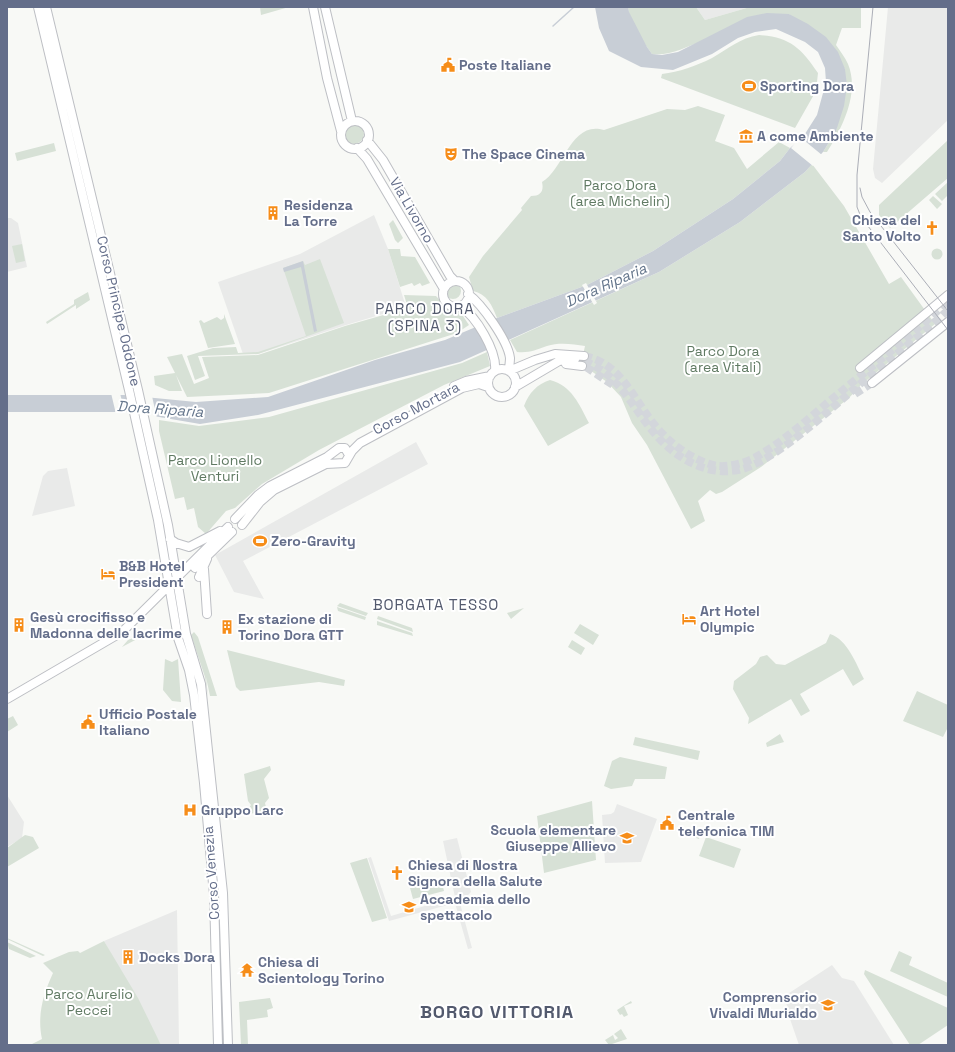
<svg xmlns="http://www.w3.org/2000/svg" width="955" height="1052" font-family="'Space Grotesk',sans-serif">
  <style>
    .built { fill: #e9eae9 }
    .green { fill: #d7e1d6 }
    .water { fill: #c8ced6 }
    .pier { fill: #f8f9f6 }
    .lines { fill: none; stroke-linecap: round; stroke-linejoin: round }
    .stream { stroke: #c8ced6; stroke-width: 1.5 }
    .major-tunnel { stroke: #d3d6db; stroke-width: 8; stroke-dasharray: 8 4; stroke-linecap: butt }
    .major-casing { stroke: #bdbfc4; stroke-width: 10 }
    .major { stroke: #fff; stroke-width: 8 }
    .tram { stroke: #abaeb7; stroke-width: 1 }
    .labels { text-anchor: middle; stroke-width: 4; stroke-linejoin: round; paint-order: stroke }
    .poi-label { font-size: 14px; font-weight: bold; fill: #646e8a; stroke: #fff; text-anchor: start }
    .park-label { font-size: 14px; fill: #607a63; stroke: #fff }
    .street-label { font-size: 14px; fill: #646e8a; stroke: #fff }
    .water-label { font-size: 15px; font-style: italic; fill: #65768c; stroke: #fff }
    .neighbourhood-label { font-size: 15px; letter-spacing: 1px; fill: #535a6e; stroke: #fff }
    .district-label { font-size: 18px; font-weight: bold; letter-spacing: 1px; fill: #535a6e; stroke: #fff }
  </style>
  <rect width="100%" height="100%" fill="#f8f9f6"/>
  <path class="built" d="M 696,7 L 750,7 L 705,20 Z
    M 888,7 L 948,7 L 948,120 L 882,183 L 875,178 L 873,169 Z
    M 374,215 L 388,249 L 406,307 L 346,325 L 258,354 L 243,354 L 218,282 L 300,254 Z
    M 7,218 L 11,218 L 18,223 L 27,267 L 7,272 Z
    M 416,442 L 428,464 L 243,561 L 264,599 L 234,592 L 215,555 Z
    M 67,468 L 75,506 L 32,516 L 43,476 L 48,471 Z
    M 7,795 L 24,822 L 22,838 L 7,847 Z
    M 617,804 L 657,819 L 641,862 L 605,863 L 602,815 L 611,814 L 614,812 Z
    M 457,838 L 471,892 L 460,903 L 472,948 L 468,949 L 455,903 L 389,921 L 368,858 L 371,857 L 391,916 L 455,897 L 443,841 Z
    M 177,910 L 179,1045 L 161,1045 L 104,941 Z
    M 832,965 L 842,978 L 854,981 L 894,1045 L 799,1045 L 790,1019 L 792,1018 L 791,1014 L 783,997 Z"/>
  <path class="green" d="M 260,7 L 289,7 L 261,15 Z
    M 628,7 L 696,7 L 705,20 L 750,7 L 861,7 L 861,28 L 842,28 L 836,45 C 840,51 845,57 848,64 C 860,93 842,128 827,152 L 823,152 L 836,131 L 845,69 L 789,14 C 761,23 732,32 703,41 C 685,47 671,56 652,54 C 643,41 629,23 628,7 Z
    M 759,35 C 790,37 801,48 818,73 L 816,91 L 795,128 L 661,78 L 662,74 C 679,72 696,66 712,58 C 728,49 740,38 759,35 Z
    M 698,106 L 725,115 L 715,141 L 734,148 L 747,169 L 779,142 L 790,148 L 780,161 L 733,199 L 653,251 L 587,285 L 497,318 C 492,305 487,294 473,291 L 469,277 L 483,256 L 522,210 L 521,208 L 531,196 C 541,196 544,191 542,182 C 564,169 571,120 604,130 L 667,109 L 685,110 Z
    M344 134a10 10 0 1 1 20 0a10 10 0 1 1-20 0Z
    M 948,140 L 948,178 L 890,228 L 879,215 L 879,205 Z
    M 54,143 L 56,151 L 17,161 L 15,153 Z
    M 812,164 L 844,206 L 889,284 L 901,277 L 935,324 L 861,385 L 849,398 L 761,467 L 722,492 L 716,494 L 710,490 L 698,501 L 705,521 L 691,529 L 647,445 L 632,423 L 621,397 L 607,382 L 581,364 L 585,346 C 573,344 559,342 547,346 C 535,350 530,353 517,352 L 510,340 L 659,272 L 740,222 L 805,172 Z
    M 948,182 L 948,195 L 942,201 L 935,194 Z
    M 933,196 L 942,204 L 937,209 L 929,200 Z
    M 393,220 L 403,238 L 398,243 L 395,240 L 389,224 Z
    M 22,244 L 25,261 L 16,263 L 12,246 Z
    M931.5 254a5.5 5.5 0 1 1 11 0a5.5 5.5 0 1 1-11 0Z
    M 388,249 L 400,249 L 401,256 L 415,257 L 430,283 L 422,286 L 420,283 L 414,286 L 412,283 L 400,287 Z
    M 320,259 L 344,323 L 258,354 L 198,356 L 205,376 L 195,380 L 187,356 L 213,348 L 236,347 L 238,353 L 258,352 L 306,336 L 283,268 L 303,261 L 305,265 Z
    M445 291a8 8 0 1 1 16 0a8 8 0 1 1-16 0Z
    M 88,292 L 90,300 L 76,309 L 76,305 L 47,324 L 46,322 L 74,304 L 74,300 Z
    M 404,295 L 436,296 L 447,308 L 459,310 L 469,325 L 457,333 L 269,393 L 187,397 L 176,375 L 182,391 L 169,391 L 155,385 L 154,376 L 175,373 L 167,357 L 182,354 L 194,384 L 209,378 L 202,357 L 258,355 L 345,326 L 408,308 Z
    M 224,314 L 235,344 L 208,348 L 199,321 L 201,320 L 204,323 L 217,317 L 221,320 L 224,318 Z
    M 487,352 L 490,366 L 444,385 L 319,450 L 262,484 L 235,508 L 226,511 L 206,534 L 198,527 L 194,508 L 187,510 L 184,497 L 175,499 L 159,431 L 159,420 L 199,426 L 269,417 L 462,363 Z
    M 550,380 C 572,386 579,404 589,423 L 548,446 L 524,406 C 529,393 537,384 550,380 Z
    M 340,603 L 368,613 L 366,616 L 337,606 Z
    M 337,607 L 366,617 L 365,620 L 338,611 Z
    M 524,608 L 511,619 L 507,613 Z
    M 378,616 L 412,628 L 413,632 L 377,619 Z
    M 377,621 L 412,633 L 413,636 L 377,625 Z
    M 580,624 L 599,635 L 593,645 L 574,633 Z
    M 194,632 L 198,637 L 217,696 L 210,696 L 206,677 L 208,697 L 205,677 L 191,635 Z
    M 830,634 C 848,640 856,664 864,679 L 853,686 L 843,669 L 800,694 L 810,711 L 801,716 L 791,699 L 748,724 L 749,718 L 733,689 L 734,681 L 756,664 L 760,657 L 767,655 L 776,664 L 785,665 L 826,643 Z
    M 140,635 L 139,638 L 122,647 L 128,640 Z
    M 572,640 L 585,648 L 581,655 L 568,647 Z
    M 227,650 L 345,680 L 344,686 L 319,682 L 240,691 L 236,687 Z
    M 165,659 L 172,662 L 178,659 L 181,702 L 172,701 L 163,690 Z
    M 917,691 L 948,705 L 948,727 L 943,737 L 903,721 Z
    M 13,716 L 18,725 L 7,732 L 7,719 Z
    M 780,734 L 784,742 L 767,747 L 766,743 Z
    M 635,737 L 700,751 L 698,760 L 633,745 Z
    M 620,757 L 667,767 L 665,779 L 635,779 L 632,786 L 611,789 L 604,786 L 612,761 Z
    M 270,766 L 271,770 L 264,779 L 269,798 L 265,803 L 267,811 L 249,814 L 248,809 L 251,805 L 248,801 L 244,774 Z
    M 592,801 L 596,860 L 544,873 L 537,816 Z
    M 680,827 L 700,835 L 699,839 L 679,832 Z
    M 25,835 L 33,837 L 39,848 L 7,867 L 7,848 Z
    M 706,837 L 741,849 L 734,868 L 699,856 Z
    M 367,858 L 387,918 L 372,922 L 350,863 Z
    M 441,879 L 444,891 L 413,899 L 410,888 Z
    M 7,938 L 45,955 L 43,956 L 7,939 Z
    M 104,941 L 138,998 L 161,1045 L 30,1045 L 42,1039 C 37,1015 43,995 53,973 L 43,963 L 69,952 L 78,951 L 80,953 Z
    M 7,942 L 36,956 L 30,958 L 9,949 Z
    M 899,951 L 912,957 L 909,965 L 948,983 L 948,997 L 890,971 Z
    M 865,970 L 948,1008 L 948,1025 L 918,1045 L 910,1045 L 864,974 Z
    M 270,998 L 273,1008 L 267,1010 L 268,1017 L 247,1020 L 248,1045 L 241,1045 L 239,1002 Z
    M 631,1001 L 632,1003 L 624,1006 L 628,1015 L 624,1017 L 622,1014 L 620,1015 L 617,1010 Z
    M 621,1029 L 627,1039 L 609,1045 L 605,1040 L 613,1035 L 615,1040 L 618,1038 L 614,1034 Z"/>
  <path class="water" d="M 595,7 L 628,7 L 629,12 L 647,47 L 652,54 L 662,55 L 678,52 L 747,17 L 767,13 L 789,14 L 808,24 L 826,37 L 838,52 L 845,69 L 847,86 L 844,106 L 836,131 L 823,152 L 805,172 L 740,222 L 659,272 L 460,362 L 258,415 L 200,424 L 130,412 L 7,412 L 7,395 L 124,395 L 196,402 L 268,397 L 375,360 L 445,340 L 497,318 L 587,285 L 653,251 L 733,199 L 780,161 L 790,148 L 803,137 L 817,115 L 826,82 L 825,68 L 818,52 L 805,42 L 776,29 L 755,32 L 738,38 L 712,54 L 673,70 L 641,67 L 609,51 L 599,28 Z
    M 303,261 L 317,331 L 314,332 L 301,267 L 284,272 L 283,268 Z"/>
  <path class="pier" d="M 800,137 L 822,155 L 813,166 L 791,148 Z
    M 586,283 L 597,303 L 594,305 L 582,285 Z
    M 493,317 L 507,344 L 490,351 L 474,326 Z
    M 111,393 L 120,393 L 125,414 L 116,414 Z
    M 125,393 L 152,396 L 157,419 L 130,414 Z"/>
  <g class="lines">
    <path class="stream" d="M 553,26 L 574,7"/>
    <path class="major-tunnel" d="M 584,356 C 623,363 635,404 659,430 C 672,445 697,463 718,466 C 729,467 746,463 756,457 C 783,442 808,419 832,399 C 871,367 911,336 948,301
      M 584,361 C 625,376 637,421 669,448 C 688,464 712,475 738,470 C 774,463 831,408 860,384 C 890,359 920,336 948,310
      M 586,367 L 613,385
      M 855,394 L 872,383"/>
    <defs>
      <path id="major" d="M 38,7 L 129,390 L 158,520 L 178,638 L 189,670 L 194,695 L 204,783 L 214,895 L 218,1045
        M 46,7 L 138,390 L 168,525 L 186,634 L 201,684 L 223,893 L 228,1045
        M 313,7 L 327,78 L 341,131
        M 325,7 L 352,121
        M341 135a14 14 0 1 1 28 0a14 14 0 1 1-28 0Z
        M 367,140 L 383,160 L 450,276 L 455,281
        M 357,148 L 367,159 L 444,289
        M443 294a13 13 0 1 1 26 0a13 13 0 1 1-26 0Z
        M 468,294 C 482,304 508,341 510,358 C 510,362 509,367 509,371 L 535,360 L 555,354 L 584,356
        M 460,306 C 476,316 497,351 495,370
        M 566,364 L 582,366
        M 860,368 L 948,295
        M488 383a14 14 0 1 1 28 0a14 14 0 1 1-28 0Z
        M 872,383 L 948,322
        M 454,386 L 466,381 L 490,376
        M 515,387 L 559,361 L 575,359
        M 235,519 L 258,495 L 270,486 L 327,457 L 339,448 L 345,448 L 349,455
        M 242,525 L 260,502 L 274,490 L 326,464 L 345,463 L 352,451 L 360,443 L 462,388 L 479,384 L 488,387
        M 170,539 L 176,543 L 189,547 L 220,531
        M 195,568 L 232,532
        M 204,569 L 207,614
        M 199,577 L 207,559
        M 7,699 L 122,632 L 228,527"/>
    </defs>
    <use href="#major" class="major-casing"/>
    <use href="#major" class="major"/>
    <path class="tram" d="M 873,7 L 857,175 L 857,207 L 861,217 L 948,330
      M 860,188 L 862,197 L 870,212 L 948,311"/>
  </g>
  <defs>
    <symbol id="civic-bare" viewBox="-9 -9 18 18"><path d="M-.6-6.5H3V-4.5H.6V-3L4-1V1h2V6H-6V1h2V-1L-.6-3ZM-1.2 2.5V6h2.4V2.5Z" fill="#f68d19" stroke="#fff" stroke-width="2.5" paint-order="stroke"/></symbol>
    <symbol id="stadium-bare" viewBox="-9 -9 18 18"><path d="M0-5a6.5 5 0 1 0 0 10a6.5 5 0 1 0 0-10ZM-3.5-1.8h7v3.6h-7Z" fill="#f68d19" stroke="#fff" stroke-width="2.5" paint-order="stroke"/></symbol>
    <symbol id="museum-bare" viewBox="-9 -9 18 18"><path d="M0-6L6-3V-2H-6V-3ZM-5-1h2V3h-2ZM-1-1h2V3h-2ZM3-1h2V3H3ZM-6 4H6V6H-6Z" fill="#f68d19" stroke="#fff" stroke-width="2.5" paint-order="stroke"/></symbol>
    <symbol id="theatre-bare" viewBox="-9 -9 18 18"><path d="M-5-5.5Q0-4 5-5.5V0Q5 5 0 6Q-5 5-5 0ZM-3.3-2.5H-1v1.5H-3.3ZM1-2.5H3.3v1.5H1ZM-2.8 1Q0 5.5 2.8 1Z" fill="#f68d19" stroke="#fff" stroke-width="2.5" paint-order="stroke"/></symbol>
    <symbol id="building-bare" viewBox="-9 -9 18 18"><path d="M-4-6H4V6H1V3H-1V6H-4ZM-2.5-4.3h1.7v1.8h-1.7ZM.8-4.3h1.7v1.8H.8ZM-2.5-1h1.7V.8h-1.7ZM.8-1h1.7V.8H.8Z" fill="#f68d19" stroke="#fff" stroke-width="2.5" paint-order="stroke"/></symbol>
    <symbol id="church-bare" viewBox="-9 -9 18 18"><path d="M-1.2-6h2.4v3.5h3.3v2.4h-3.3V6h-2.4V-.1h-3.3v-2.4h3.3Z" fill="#f68d19" stroke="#fff" stroke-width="2.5" paint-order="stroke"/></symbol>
    <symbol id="hotel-bare" viewBox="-9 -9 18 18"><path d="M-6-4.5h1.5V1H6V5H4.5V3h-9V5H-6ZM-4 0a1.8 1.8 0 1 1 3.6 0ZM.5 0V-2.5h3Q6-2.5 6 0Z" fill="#f68d19" stroke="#fff" stroke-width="2.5" paint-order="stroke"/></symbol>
    <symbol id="hospital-bare" viewBox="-9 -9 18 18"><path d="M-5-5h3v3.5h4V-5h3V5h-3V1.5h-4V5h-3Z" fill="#f68d19" stroke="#fff" stroke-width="2.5" paint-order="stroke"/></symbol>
    <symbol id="school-bare" viewBox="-9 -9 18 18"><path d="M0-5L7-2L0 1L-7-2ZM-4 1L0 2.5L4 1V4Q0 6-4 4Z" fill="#f68d19" stroke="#fff" stroke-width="2.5" paint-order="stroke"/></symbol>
    <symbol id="temple-bare" viewBox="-9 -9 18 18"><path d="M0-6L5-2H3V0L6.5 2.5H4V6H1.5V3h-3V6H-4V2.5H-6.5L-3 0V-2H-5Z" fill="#f68d19" stroke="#fff" stroke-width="2.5" paint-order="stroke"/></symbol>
  </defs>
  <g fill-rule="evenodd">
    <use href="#civic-bare" x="438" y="55" width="20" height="20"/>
    <use href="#stadium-bare" x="739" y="76" width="20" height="20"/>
    <use href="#museum-bare" x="736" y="126" width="20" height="20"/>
    <use href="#theatre-bare" x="441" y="144" width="20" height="20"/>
    <use href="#building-bare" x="263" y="203" width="20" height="20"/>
    <use href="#church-bare" x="922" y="218" width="20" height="20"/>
    <use href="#stadium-bare" x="250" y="531" width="20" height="20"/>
    <use href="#hotel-bare" x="98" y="564" width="20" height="20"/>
    <use href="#hotel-bare" x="679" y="609" width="20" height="20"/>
    <use href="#building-bare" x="9" y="615" width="20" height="20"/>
    <use href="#building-bare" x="217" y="617" width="20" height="20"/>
    <use href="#civic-bare" x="78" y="712" width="20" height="20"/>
    <use href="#hospital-bare" x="180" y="800" width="20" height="20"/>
    <use href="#civic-bare" x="657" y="813" width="20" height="20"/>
    <use href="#school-bare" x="617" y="828" width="20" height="20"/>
    <use href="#church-bare" x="387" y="863" width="20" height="20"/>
    <use href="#school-bare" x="399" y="897" width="20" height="20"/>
    <use href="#building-bare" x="118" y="947" width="20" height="20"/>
    <use href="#temple-bare" x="237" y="960" width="20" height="20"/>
    <use href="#school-bare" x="818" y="995" width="20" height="20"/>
  </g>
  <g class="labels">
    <g class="poi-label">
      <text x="459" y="70">Poste Italiane</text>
      <text x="760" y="91">Sporting Dora</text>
      <text x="757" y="141">A come Ambiente</text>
      <text x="462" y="159">The Space Cinema</text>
      <text x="284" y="210">Residenza<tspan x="284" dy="16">La Torre</tspan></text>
      <text x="921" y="225" text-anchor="end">Chiesa del<tspan x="921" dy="16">Santo Volto</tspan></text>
      <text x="271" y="546">Zero-Gravity</text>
      <text x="119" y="571">B&amp;B Hotel<tspan x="119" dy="16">President</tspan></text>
      <text x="700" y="616">Art Hotel<tspan x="700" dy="16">Olympic</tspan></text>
      <text x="30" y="622">Gesù crocifisso e<tspan x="30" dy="16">Madonna delle lacrime</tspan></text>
      <text x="238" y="624">Ex stazione di<tspan x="238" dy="16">Torino Dora GTT</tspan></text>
      <text x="99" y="719">Ufficio Postale<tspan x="99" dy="16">Italiano</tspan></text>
      <text x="201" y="815">Gruppo Larc</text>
      <text x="678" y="820">Centrale<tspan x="678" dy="16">telefonica TIM</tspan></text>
      <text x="616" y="835" text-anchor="end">Scuola elementare<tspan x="616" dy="16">Giuseppe Allievo</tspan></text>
      <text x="408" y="870">Chiesa di Nostra<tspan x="408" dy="16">Signora della Salute</tspan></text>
      <text x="420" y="904">Accademia dello<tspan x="420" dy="16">spettacolo</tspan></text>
      <text x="139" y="962">Docks Dora</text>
      <text x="258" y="967">Chiesa di<tspan x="258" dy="16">Scientology Torino</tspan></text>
      <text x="817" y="1002" text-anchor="end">Comprensorio<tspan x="817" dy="16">Vivaldi Murialdo</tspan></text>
    </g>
    <g class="park-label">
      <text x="620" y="190">Parco Dora<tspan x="620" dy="16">(area Michelin)</tspan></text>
      <text x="723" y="356">Parco Dora<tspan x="723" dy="16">(area Vitali)</tspan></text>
      <text x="215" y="465">Parco Lionello<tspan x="215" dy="16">Venturi</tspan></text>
      <text x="89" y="999">Parco Aurelio<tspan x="89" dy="16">Peccei</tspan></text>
    </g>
    <g class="street-label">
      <text transform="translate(412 210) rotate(60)" y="5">Via Livorno</text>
      <text transform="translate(119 311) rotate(77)" y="5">Corso Principe Oddone</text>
      <text transform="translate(416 408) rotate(-28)" y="5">Corso Mortara</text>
      <text transform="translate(211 873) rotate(-94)" y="5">Corso Venezia</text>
    </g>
    <g class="water-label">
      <text transform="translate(606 285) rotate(-24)" y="5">Dora Riparia</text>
      <text transform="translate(160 409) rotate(4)" y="5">Dora Riparia</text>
    </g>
    <g class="neighbourhood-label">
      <text x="425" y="314">PARCO DORA<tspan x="425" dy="17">(SPINA 3)</tspan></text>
      <text x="436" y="610">BORGATA TESSO</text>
    </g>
    <g class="district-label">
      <text x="497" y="1018">BORGO VITTORIA</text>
    </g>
  </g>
  <rect width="955" height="1052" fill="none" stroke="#646e8a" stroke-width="16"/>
</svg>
